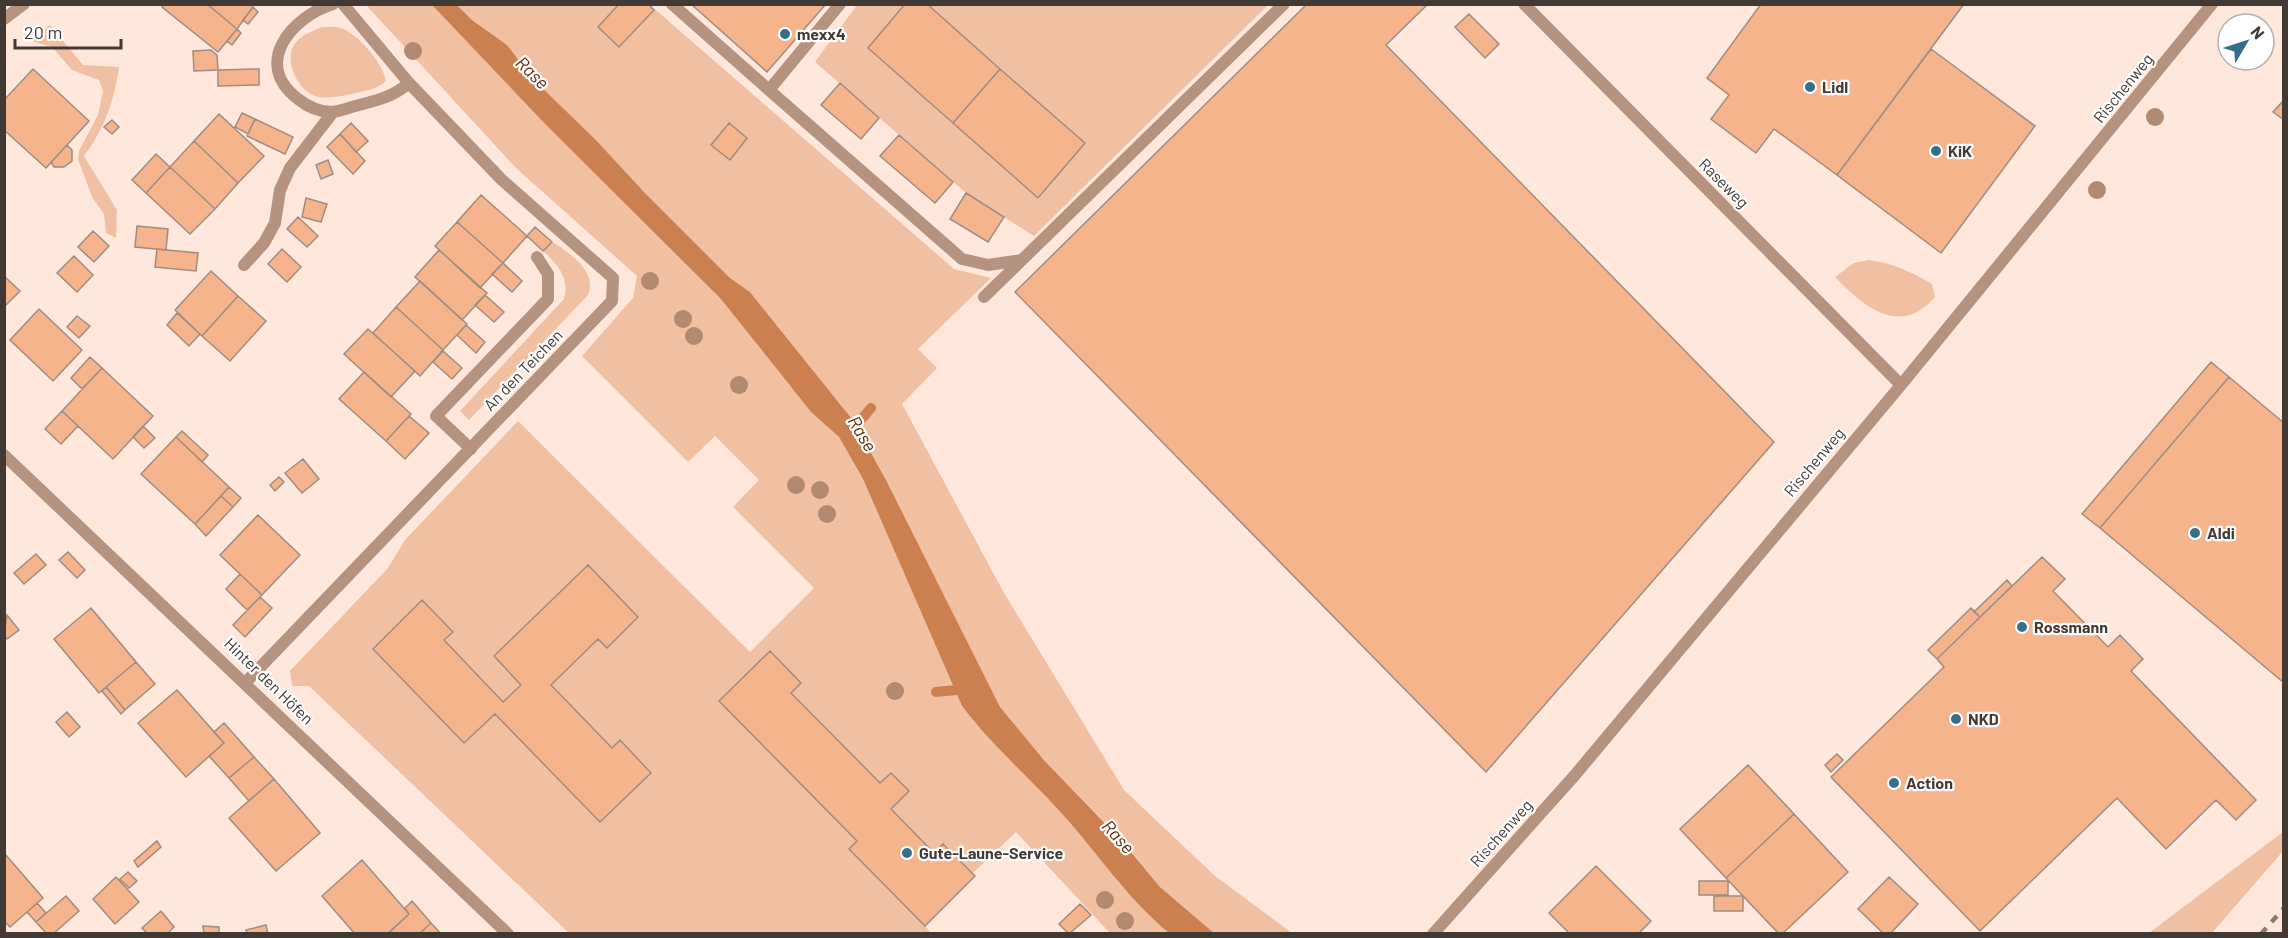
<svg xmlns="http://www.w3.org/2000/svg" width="2288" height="938" font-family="Barlow,sans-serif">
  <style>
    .green { fill: #f1bfa1 }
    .water { fill: #cd804f }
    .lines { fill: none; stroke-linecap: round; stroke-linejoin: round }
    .stream { stroke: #cd804f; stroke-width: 10 }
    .building { fill: #f6b48d; stroke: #a08c80; stroke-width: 1.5 }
    .service { stroke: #b6937e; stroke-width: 12 }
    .minor { stroke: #b6937e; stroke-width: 12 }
    .rail { stroke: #897b73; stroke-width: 4.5; stroke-dasharray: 8 8; stroke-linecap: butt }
    .tree { fill: #b18a71 }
    .poi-dot { fill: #376e89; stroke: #fff; stroke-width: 2 }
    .labels { text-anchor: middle; stroke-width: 4.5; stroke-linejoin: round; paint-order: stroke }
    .poi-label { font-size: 16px; font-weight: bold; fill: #423934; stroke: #fff; text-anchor: start }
    .street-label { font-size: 16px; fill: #423934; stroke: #fff }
    .water-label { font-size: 18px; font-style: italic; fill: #5e2c05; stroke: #fff }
  </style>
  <rect width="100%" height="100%" fill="#ffe8db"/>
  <path class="green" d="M 366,5 L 432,5 L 547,126 L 720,298 L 811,412 L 839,437 L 863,479 L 962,706 C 989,742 1022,771 1053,804 C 1093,846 1124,896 1169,933 L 1110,933 L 1016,832 L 973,873 L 975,876 L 925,926 L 931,933 L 569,933 L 309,686 L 292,686 L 290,671 L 388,568 L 405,540 L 518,421 L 750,652 L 814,588 L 733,507 L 759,480 L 715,436 L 688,462 L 582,356 L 633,298 L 637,276 L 517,169 Z
    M 457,5 L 650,5 L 954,269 L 991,278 L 918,349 L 937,368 L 902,404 L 1004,593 L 1124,790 L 1215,876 L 1292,933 L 1214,933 L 1160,887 L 1122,840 L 1043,759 L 999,707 L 886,480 L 852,419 L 750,292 L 730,278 L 644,192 L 596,140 L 535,81 L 507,45 L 472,20 Z
    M 857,5 L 1268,5 L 1034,236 L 966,193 L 815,62 Z
    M 50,25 L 83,65 L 119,67 C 114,101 105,128 84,156 L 117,210 L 116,238 L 106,233 L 104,214 L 92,197 L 78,159 L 79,151 L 98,115 L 103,91 L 99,80 L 72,70 L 52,47 L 34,42 L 34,38 Z
    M 322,27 C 328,27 335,26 341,28 C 358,34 383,63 386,81 C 377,89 368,90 356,93 C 344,95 332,99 319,97 C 300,94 286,66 292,49 C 297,36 311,32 322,27 Z
    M 552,242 C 569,252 598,272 588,295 L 469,420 L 460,411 L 564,299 C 570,278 558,265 543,251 Z
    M 1869,260 C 1892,263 1912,272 1932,284 L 1935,297 C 1900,338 1863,306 1835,277 L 1854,263 Z
    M 2283,832 L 2283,851 L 2212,933 L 2149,933 Z"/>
  <path class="water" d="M 432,5 L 457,5 L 472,20 L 507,45 L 535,81 L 596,140 L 644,192 L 730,278 L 750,292 L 852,419 L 886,480 L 1000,707 L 1043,759 L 1122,841 L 1160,887 L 1214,933 L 1169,933 C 1124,896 1093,846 1053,804 C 1022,771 989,742 962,706 L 863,479 L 839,437 L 811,412 L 720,298 L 547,126 Z"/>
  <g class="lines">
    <path class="stream" d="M 848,435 L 871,408
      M 936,692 L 967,689"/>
  </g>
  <path class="building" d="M 164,4 L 207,4 L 237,29 L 218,52 L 162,7 Z
    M 207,4 L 250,4 L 253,7 L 237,29 Z
    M 619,4 L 648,4 L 654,10 L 619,47 L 598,27 Z
    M 691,4 L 826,4 L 767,72 Z
    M 905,4 L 927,4 L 1000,69 L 953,123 L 868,48 Z
    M 1307,4 L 1428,4 L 1386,45 L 1774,442 L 1486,772 L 1015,292 Z
    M 1761,4 L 1964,4 L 1837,175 L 1774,129 L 1756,153 L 1711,119 L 1729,95 L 1707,78 Z
    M 253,7 L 258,12 L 248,24 L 243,20 Z
    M 1469,14 L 1499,44 L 1485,58 L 1455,27 Z
    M 237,29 L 241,33 L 232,45 L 227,41 Z
    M 1931,49 L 2035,126 L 1941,253 L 1837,175 Z
    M 211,50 L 217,55 L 218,70 L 194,71 L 193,51 Z
    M 33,69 L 89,121 L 46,168 L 4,130 L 4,100 Z
    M 259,69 L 259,85 L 218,86 L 218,70 Z
    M 1000,69 L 1085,143 L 1038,198 L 953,123 Z
    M 840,83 L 879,118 L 861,139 L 821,105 Z
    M 2284,100 L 2284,120 L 2273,112 Z
    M 242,113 L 255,119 L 248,134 L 235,127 Z
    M 219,114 L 264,156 L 238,183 L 194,141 Z
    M 255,119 L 293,137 L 285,154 L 247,136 Z
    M 112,120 L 119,127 L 112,134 L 104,127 Z
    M 351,123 L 368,141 L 356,152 L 340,134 Z
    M 729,123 L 747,138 L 730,160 L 711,145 Z
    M 340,134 L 365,161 L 353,174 L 327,147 Z
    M 899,135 L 953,182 L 935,203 L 880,156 Z
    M 194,141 L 238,183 L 215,209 L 170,167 Z
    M 67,145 L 72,150 L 72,161 L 64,167 L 54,167 L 51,162 Z
    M 156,154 L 170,167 L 146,193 L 132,180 Z
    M 328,160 L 333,174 L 321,179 L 316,165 Z
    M 170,167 L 215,209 L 190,234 L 146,193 Z
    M 966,193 L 1004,217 L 988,242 L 950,219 Z
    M 481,195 L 527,236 L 503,263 L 457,222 Z
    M 306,198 L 327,204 L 321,222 L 302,217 Z
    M 298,217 L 318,236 L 307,247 L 287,229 Z
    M 457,222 L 503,263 L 480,288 L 435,246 Z
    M 137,226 L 168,229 L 166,250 L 135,247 Z
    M 535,227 L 552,242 L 543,251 L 527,236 Z
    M 93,231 L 109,246 L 94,262 L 78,247 Z
    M 157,249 L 198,253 L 196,271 L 155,267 Z
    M 282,249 L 301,267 L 287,282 L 268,264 Z
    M 439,250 L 487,293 L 462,320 L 415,277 Z
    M 74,256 L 93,275 L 77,292 L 57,273 Z
    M 503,263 L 522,281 L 512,292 L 492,274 Z
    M 211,271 L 238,296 L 202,336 L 175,310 Z
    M 4,276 L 20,291 L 4,307 Z
    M 420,281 L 467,324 L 443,350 L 396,307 Z
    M 485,295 L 504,312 L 494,322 L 475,305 Z
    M 238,296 L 266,321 L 230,361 L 202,336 Z
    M 396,307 L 443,350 L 420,376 L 373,333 Z
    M 39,309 L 82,350 L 53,381 L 10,340 Z
    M 177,313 L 200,334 L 189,346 L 167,325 Z
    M 77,316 L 90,326 L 79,338 L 67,327 Z
    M 466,325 L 485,342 L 476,353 L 457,335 Z
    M 368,329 L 415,371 L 391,397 L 344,354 Z
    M 443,351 L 462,368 L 452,379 L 433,362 Z
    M 90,357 L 102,368 L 82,389 L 71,378 Z
    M 2211,362 L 2229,377 L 2100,528 L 2082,514 Z
    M 102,368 L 153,416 L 113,459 L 62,411 Z
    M 364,372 L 411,414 L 386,441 L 339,399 Z
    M 2229,377 L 2284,423 L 2284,683 L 2100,528 Z
    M 62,411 L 78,426 L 61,444 L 45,429 Z
    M 409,416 L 429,433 L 405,459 L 386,441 Z
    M 143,426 L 155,438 L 144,448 L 133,437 Z
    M 182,431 L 208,455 L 202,462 L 176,437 Z
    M 176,437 L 229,487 L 195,524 L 141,474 Z
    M 303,459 L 319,479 L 302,493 L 285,473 Z
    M 279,477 L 284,482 L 275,491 L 270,485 Z
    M 229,487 L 241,498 L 233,507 L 221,496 Z
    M 221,496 L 233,507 L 206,536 L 195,524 Z
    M 258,515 L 300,555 L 262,595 L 220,555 Z
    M 68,552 L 85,570 L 77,578 L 59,560 Z
    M 36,554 L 46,565 L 24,584 L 14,573 Z
    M 2042,557 L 2065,579 L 2053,591 L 2108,647 L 2120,635 L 2143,659 L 2131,671 L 2256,800 L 2236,820 L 2216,800 L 2166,849 L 2117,798 L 1980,931 L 1831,777 L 1944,667 L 1937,659 Z
    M 588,565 L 638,617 L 607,648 L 598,639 L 551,685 L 612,748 L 620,740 L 651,773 L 600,822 L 495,714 L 464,743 L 373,649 L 422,600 L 453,632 L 444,640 L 503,702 L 521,685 L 494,656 Z
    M 240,574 L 262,595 L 247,610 L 226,589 Z
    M 2007,580 L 2012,586 L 1980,617 L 1974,612 Z
    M 260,597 L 272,608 L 245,637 L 233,625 Z
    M 91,608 L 136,662 L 99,693 L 54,639 Z
    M 1971,608 L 1980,617 L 1937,659 L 1928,650 Z
    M 7,615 L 19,630 L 7,639 L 4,635 Z
    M 770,651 L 801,683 L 791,693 L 880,783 L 891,773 L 909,791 L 891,809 L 934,853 L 943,844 L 975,876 L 925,926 L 849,849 L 857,841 L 719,701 Z
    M 136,662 L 155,684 L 125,710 L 106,687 Z
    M 106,687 L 125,710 L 121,714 L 102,691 Z
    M 177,690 L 224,743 L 186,777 L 138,723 Z
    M 67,712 L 80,727 L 69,737 L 56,722 Z
    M 224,723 L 254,757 L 229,778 L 209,756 L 224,743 L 214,732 Z
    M 1837,754 L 1843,760 L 1831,772 L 1825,765 Z
    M 254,757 L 274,779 L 249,801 L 229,778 Z
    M 1748,765 L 1794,814 L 1726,878 L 1680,829 Z
    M 274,779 L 320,833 L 276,871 L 229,818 Z
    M 1794,814 L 1848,872 L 1782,934 L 1779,934 L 1726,878 Z
    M 157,841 L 161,847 L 138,867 L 134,861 Z
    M 5,854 L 43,898 L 10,927 L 4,921 Z
    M 362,860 L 409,914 L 387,934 L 355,934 L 322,896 Z
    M 1596,866 L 1651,921 L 1638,934 L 1570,934 L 1549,913 Z
    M 128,872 L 137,881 L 129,888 L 120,879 Z
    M 116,877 L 139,902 L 115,924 L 93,899 Z
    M 1889,877 L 1918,904 L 1890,934 L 1884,934 L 1858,909 Z
    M 1699,881 L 1728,881 L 1728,895 L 1699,895 Z
    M 66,896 L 79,911 L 53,934 L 47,934 L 36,922 Z
    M 1714,896 L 1743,896 L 1743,911 L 1714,911 Z
    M 412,901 L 431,923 L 419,934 L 388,934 L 409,914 L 405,908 Z
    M 37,903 L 46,913 L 36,922 L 27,912 Z
    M 1080,904 L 1091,915 L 1069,934 L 1059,924 Z
    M 161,911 L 174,927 L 167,934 L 148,934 L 142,928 Z
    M 431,923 L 441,934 L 419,934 Z
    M 266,925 L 268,934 L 247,934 L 246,930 Z
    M 203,926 L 219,927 L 219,934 L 204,934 Z"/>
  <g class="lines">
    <path class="service" d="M 672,4 L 769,90 L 840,4
      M 4,19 L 24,4
      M 769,90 L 962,259 L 988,265 L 1022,260
      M 984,297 L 1284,4
      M 471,449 L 436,416 L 548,299 L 548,274 L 537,257"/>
    <path class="minor" d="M 333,4 C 291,17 252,64 298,99 C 308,107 319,112 332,112 C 341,111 351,107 359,105 C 379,100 394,96 409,83
      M 1524,4 L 1901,385
      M 244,265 L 264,243 L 275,223 L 280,190 L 290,168 L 333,112
      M 4,455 L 508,934
      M 246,682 L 612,301 L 613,278 L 501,179 L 409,83 L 343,4
      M 1433,934 L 1575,775 L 1901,385 L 2212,4"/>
    <path class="rail" d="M 2261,934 L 2284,908"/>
  </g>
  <g class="tree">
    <circle cx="413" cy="51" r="9"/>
    <circle cx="2155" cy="117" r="9"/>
    <circle cx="2097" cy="190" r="9"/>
    <circle cx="650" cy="281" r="9"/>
    <circle cx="683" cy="319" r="9"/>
    <circle cx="694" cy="336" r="9"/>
    <circle cx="739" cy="385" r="9"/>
    <circle cx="796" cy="485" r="9"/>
    <circle cx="820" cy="490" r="9"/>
    <circle cx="827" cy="514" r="9"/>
    <circle cx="895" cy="691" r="9"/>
    <circle cx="1105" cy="900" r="9"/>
    <circle cx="1125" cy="921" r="9"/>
  </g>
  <g class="poi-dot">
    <circle cx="785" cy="34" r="6"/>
    <circle cx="1810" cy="87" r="6"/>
    <circle cx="1936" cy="151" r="6"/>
    <circle cx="2195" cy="533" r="6"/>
    <circle cx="2022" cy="627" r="6"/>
    <circle cx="1956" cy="719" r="6"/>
    <circle cx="1894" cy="783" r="6"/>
    <circle cx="907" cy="853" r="6"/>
  </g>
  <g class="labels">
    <g class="poi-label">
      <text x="797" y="40">mexx4</text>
      <text x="1822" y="93">Lidl</text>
      <text x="1948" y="157">KiK</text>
      <text x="2207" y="539">Aldi</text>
      <text x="2034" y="633">Rossmann</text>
      <text x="1968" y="725">NKD</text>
      <text x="1906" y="789">Action</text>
      <text x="919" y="859">Gute-Laune-Service</text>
    </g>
    <g class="street-label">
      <text transform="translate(2123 88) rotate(-51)" y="6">Rischenweg</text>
      <text transform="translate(1724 183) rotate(45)" y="6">Raseweg</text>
      <text transform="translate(523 370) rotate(-46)" y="6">An den Teichen</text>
      <text transform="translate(1814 462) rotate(-50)" y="6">Rischenweg</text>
      <text transform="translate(269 681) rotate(44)" y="6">Hinter den Höfen</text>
      <text transform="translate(1501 833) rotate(-48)" y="6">Rischenweg</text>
    </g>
    <g class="water-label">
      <text transform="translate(532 73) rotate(44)" y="6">Rase</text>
      <text transform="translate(862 434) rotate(59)" y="6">Rase</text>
      <text transform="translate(1118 837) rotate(48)" y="6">Rase</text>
    </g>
  </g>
  <rect width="2288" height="938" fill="none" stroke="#423934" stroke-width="12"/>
  <g transform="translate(2246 42) rotate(51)"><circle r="28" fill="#ffffff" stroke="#b3b0ae" stroke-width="1.5"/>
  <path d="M0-4.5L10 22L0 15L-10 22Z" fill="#376e89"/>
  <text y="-9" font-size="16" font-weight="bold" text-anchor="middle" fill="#423934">N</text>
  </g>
  <path d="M15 39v9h106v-9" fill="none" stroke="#423934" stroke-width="3"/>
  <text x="24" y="39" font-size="18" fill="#423934" stroke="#ffffff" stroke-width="4.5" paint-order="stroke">20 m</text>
</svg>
